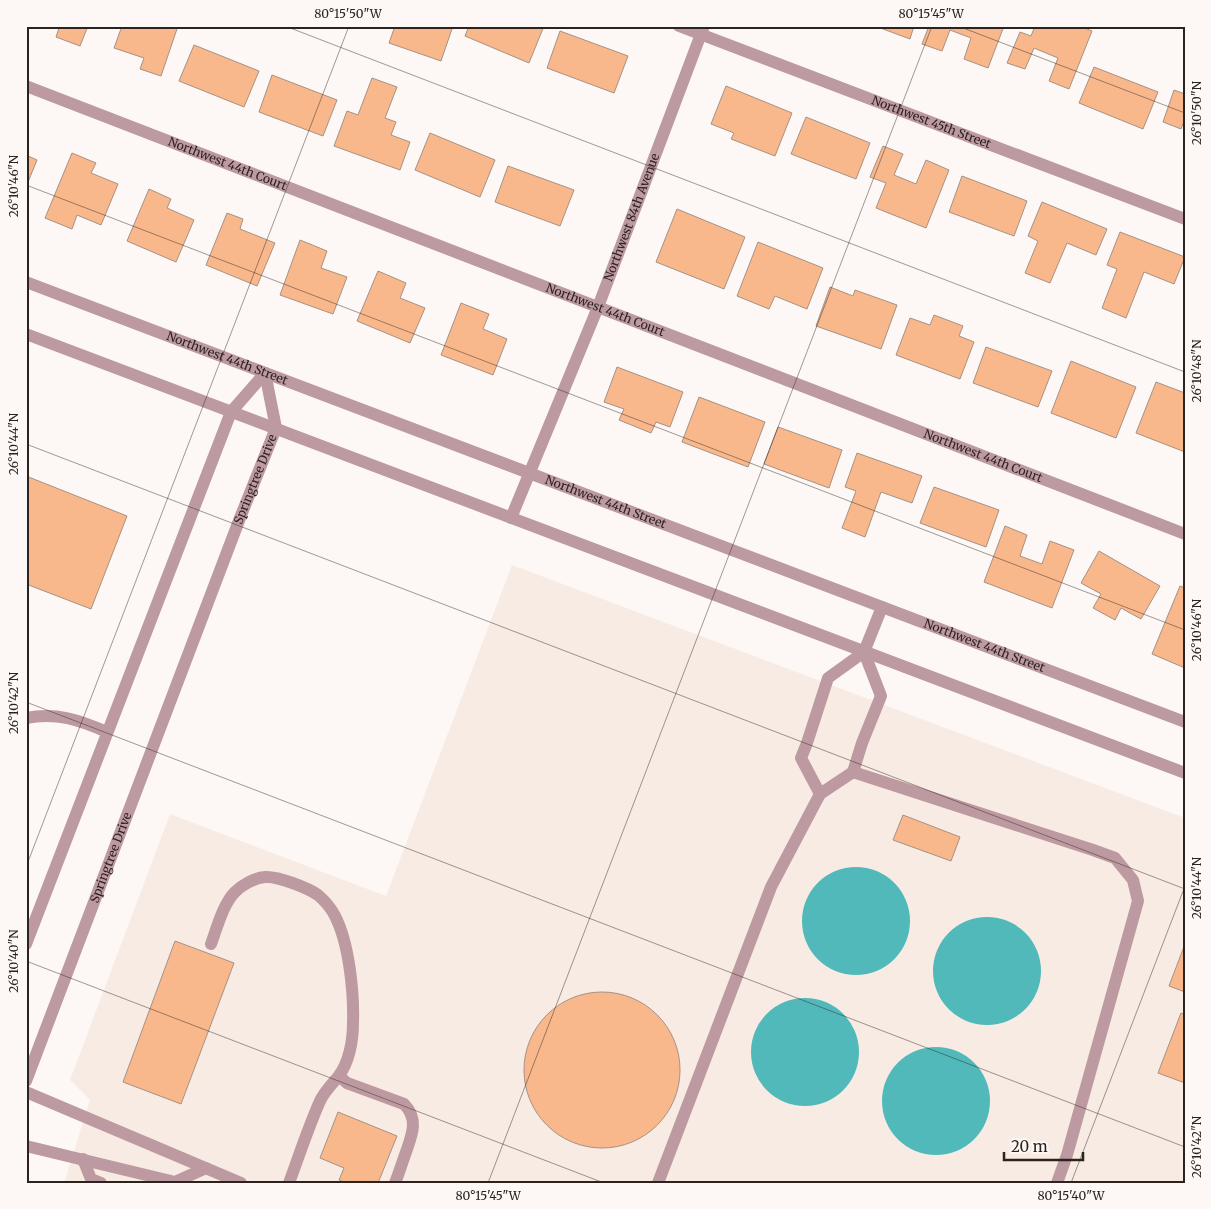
<svg xmlns="http://www.w3.org/2000/svg" width="1211" height="1209" font-family="Merriweather,serif">
  <style>
    .built { fill: #f7ebe3 }
    .water { fill: #51b9b9 }
    .building { fill: #f9b88c; stroke: #a69184 }
    .lines { fill: none; stroke-linecap: round; stroke-linejoin: round }
    .minor { stroke: #bd9aa1; stroke-width: 12 }
    .ticks { fill: none; stroke: #2c231e; stroke-width: 1; stroke-opacity: 0.45 }
    .labels { text-anchor: middle; stroke-width: 4; stroke-linejoin: round; paint-order: stroke }
    .street-label { font-size: 12px; fill: #2c231e; stroke: #fdf8f5 }
    .neatline { fill: none; stroke: #2c231e; stroke-width: 2 }
    .ticks-label { font-size: 12px; text-anchor: middle; fill: #2c231e }
  </style>
  <rect width="100%" height="100%" fill="#fdf8f5"/>
  <path class="built" d="M 512,565 L 1185,818 L 1185,1183 L 64,1183 L 90,1100 L 70,1080 L 170,814 L 386,896 Z"/>
  <path class="water" d="M802 921a54 54 0 1 1 108 0a54 54 0 1 1-108 0Z
    M933 971a54 54 0 1 1 108 0a54 54 0 1 1-108 0Z
    M751 1052a54 54 0 1 1 108 0a54 54 0 1 1-108 0Z
    M882 1101a54 54 0 1 1 108 0a54 54 0 1 1-108 0Z"/>
  <path class="building" d="M 54,26 L 88,26 L 80,46 L 56,37 L 59,28 Z
    M 122,26 L 178,26 L 161,76 L 140,69 L 144,58 L 114,48 Z
    M 395,26 L 453,26 L 441,61 L 389,43 Z
    M 469,26 L 544,26 L 529,63 L 465,36 Z
    M 875,26 L 914,26 L 910,39 Z
    M 929,26 L 1004,26 L 988,68 L 964,59 L 971,38 L 950,30 L 942,51 L 922,44 Z
    M 1035,26 L 1080,26 L 1092,31 L 1069,89 L 1049,81 L 1058,58 L 1034,48 L 1025,69 L 1007,63 L 1020,32 L 1031,36 Z
    M 560,31 L 628,56 L 614,93 L 547,68 Z
    M 194,45 L 259,71 L 244,107 L 179,81 Z
    M 1094,67 L 1158,92 L 1143,129 L 1079,103 Z
    M 272,75 L 337,100 L 323,136 L 259,112 Z
    M 372,78 L 397,87 L 385,118 L 396,122 L 391,135 L 410,142 L 400,170 L 334,146 L 347,111 L 358,115 Z
    M 726,86 L 792,113 L 775,156 L 731,139 L 734,133 L 711,124 Z
    M 1174,90 L 1185,94 L 1185,119 L 1181,129 L 1163,122 Z
    M 806,117 L 870,143 L 856,179 L 791,154 Z
    M 430,133 L 495,160 L 480,197 L 415,170 Z
    M 883,146 L 903,154 L 894,175 L 916,184 L 926,160 L 949,170 L 926,228 L 876,208 L 886,183 L 870,177 Z
    M 72,153 L 96,163 L 91,173 L 118,184 L 101,225 L 77,215 L 72,229 L 45,218 Z
    M 26,155 L 37,160 L 26,187 Z
    M 508,166 L 574,190 L 560,226 L 495,202 Z
    M 962,176 L 1027,201 L 1014,236 L 949,212 Z
    M 149,189 L 171,199 L 167,208 L 194,220 L 176,262 L 127,241 Z
    M 1042,202 L 1107,229 L 1096,255 L 1067,243 L 1050,283 L 1025,273 L 1038,241 L 1028,236 Z
    M 677,209 L 745,237 L 724,289 L 656,262 Z
    M 227,213 L 243,219 L 240,229 L 275,243 L 257,286 L 206,265 Z
    M 1120,232 L 1185,257 L 1174,284 L 1144,272 L 1126,318 L 1102,308 L 1117,269 L 1107,265 Z
    M 300,240 L 327,251 L 321,268 L 347,277 L 333,314 L 280,295 Z
    M 758,242 L 823,268 L 807,309 L 775,296 L 769,309 L 737,296 Z
    M 378,271 L 406,283 L 400,298 L 425,308 L 410,343 L 357,321 Z
    M 830,287 L 853,296 L 855,290 L 897,305 L 881,349 L 816,326 Z
    M 461,303 L 489,314 L 483,329 L 507,339 L 493,375 L 441,355 Z
    M 934,315 L 963,326 L 959,336 L 974,342 L 960,379 L 896,355 L 910,318 L 930,325 Z
    M 986,347 L 1052,371 L 1038,407 L 973,383 Z
    M 1071,361 L 1136,387 L 1116,438 L 1051,413 Z
    M 617,367 L 683,392 L 670,427 L 656,422 L 651,433 L 619,420 L 624,409 L 604,402 Z
    M 1156,382 L 1185,393 L 1185,452 L 1136,433 Z
    M 699,397 L 765,422 L 748,467 L 682,442 Z
    M 778,427 L 842,450 L 829,488 L 764,464 Z
    M 857,453 L 922,476 L 912,503 L 881,492 L 865,537 L 842,528 L 856,491 L 845,487 Z
    M 26,476 L 127,516 L 91,609 L 26,584 Z
    M 934,487 L 999,510 L 986,547 L 920,523 Z
    M 1005,526 L 1027,535 L 1020,556 L 1042,564 L 1050,541 L 1074,550 L 1052,608 L 984,582 Z
    M 1099,551 L 1160,586 L 1141,619 L 1121,608 L 1115,620 L 1093,608 L 1101,594 L 1081,583 Z
    M 1180,586 L 1185,588 L 1185,668 L 1152,654 Z
    M 903,815 L 960,837 L 951,861 L 893,840 Z
    M 175,941 L 234,963 L 181,1104 L 123,1082 Z
    M 1185,944 L 1185,992 L 1169,986 Z
    M524 1070a78 78 0 1 1 156 0a78 78 0 1 1-156 0Z
    M 1181,1013 L 1185,1015 L 1185,1083 L 1158,1073 Z
    M 338,1112 L 397,1136 L 378,1183 L 347,1183 L 339,1180 L 344,1168 L 320,1158 Z"/>
  <g class="lines">
    <g class="minor">
      <path id="s1" d="M 679,26 L 1185,219"/>
      <path id="s2" d="M 26,86 L 1185,534"/>
      <path id="s3" d="M 26,282 L 1185,722"/>
      <path d="M 26,334 L 1185,773"/>
      <path id="s4" d="M 511,518 L 598,307 L 704,26"/>
      <path d="M 864,652 L 881,696 L 862,743 L 853,772 L 820,794 L 801,758 L 807,743 L 828,678 L 864,652 L 882,607"/>
      <path d="M 26,718 C 57,712 79,720 107,732"/>
      <path d="M 853,772 L 1093,850 L 1115,858 L 1133,880 L 1138,901 L 1067,1155 L 1057,1183"/>
      <path d="M 26,944 L 231,412 L 265,373"/>
      <path d="M 211,944 C 217,928 223,904 235,892 C 242,885 254,878 265,877 C 278,876 308,888 318,895 C 325,901 331,908 335,916 C 349,943 354,992 353,1023 C 353,1041 349,1063 338,1077 C 331,1085 324,1092 320,1101 C 308,1128 299,1156 289,1183"/>
      <path d="M 339,1076 L 347,1083 L 404,1104 C 419,1119 412,1135 406,1152 C 402,1163 399,1173 395,1183"/>
      <path id="s5" d="M 26,1081 L 240,518 L 276,428 L 265,373"/>
      <path d="M 26,1092 L 241,1183"/>
      <path d="M 26,1146 L 175,1182 L 206,1168"/>
      <path d="M 83,1159 L 91,1179 L 101,1183"/>
      <path d="M 658,1183 L 771,887 L 820,794"/>
    </g>
  </g>
  <path class="ticks" d="M 285,26 L 1185,372M 958,26 L 1185,113M 26,185 L 1185,630M 26,444 L 1185,889M 26,702 L 1185,1147M 26,867 L 349,26M 26,961 L 604,1183M 488,1183 L 932,26M 1071,1183 L 1185,886"/>
  <g class="labels">
    <g class="street-label">
      <text dy="4" stroke="none"><textPath href="#s1" startOffset="270">Northwest 45th Street</textPath></text>
      <text dy="4" stroke="none"><textPath href="#s2" startOffset="216">Northwest 44th Court</textPath></text>
      <text dy="4" stroke="none"><textPath href="#s4" startOffset="324">Northwest 84th Avenue</textPath></text>
      <text dy="4" stroke="none"><textPath href="#s2" startOffset="621">Northwest 44th Court</textPath></text>
      <text dy="4" stroke="none"><textPath href="#s3" startOffset="215">Northwest 44th Street</textPath></text>
      <text dy="4" stroke="none"><textPath href="#s2" startOffset="1026">Northwest 44th Court</textPath></text>
      <text dy="4" stroke="none"><textPath href="#s5" startOffset="644">Springtree Drive</textPath></text>
      <text dy="4" stroke="none"><textPath href="#s3" startOffset="620">Northwest 44th Street</textPath></text>
      <text dy="4" stroke="none"><textPath href="#s3" startOffset="1025">Northwest 44th Street</textPath></text>
      <text dy="4" stroke="none"><textPath href="#s5" startOffset="239">Springtree Drive</textPath></text>
    </g>
  </g>
  <rect width="1211" height="1209" fill="none" stroke="#fdf8f5" stroke-width="55"/>
  <path d="M1004 1152v8h79v-8" fill="none" stroke="#2c231e" stroke-width="2.5"/>
  <text x="1011" y="1152" font-size="15" fill="#2c231e" stroke="#fdf8f5" stroke-width="4" paint-order="stroke">20 m</text>
  <rect x="28" y="28" width="1156" height="1154" class="neatline"/>
  <g class="ticks-label">
    <text x="348" y="18">80°15'50"W</text>
    <text x="931" y="18">80°15'45"W</text>
    <text transform="translate(1197 113) rotate(-90)" y="4">26°10'50"N</text>
    <text transform="translate(14 186) rotate(-90)" y="4">26°10'46"N</text>
    <text transform="translate(1197 371) rotate(-90)" y="4">26°10'48"N</text>
    <text transform="translate(14 444) rotate(-90)" y="4">26°10'44"N</text>
    <text transform="translate(1197 630) rotate(-90)" y="4">26°10'46"N</text>
    <text transform="translate(14 703) rotate(-90)" y="4">26°10'42"N</text>
    <text transform="translate(1197 888) rotate(-90)" y="4">26°10'44"N</text>
    <text transform="translate(14 961) rotate(-90)" y="4">26°10'40"N</text>
    <text transform="translate(1197 1147) rotate(-90)" y="4">26°10'42"N</text>
    <text x="488" y="1200">80°15'45"W</text>
    <text x="1071" y="1200">80°15'40"W</text>
  </g>
</svg>
